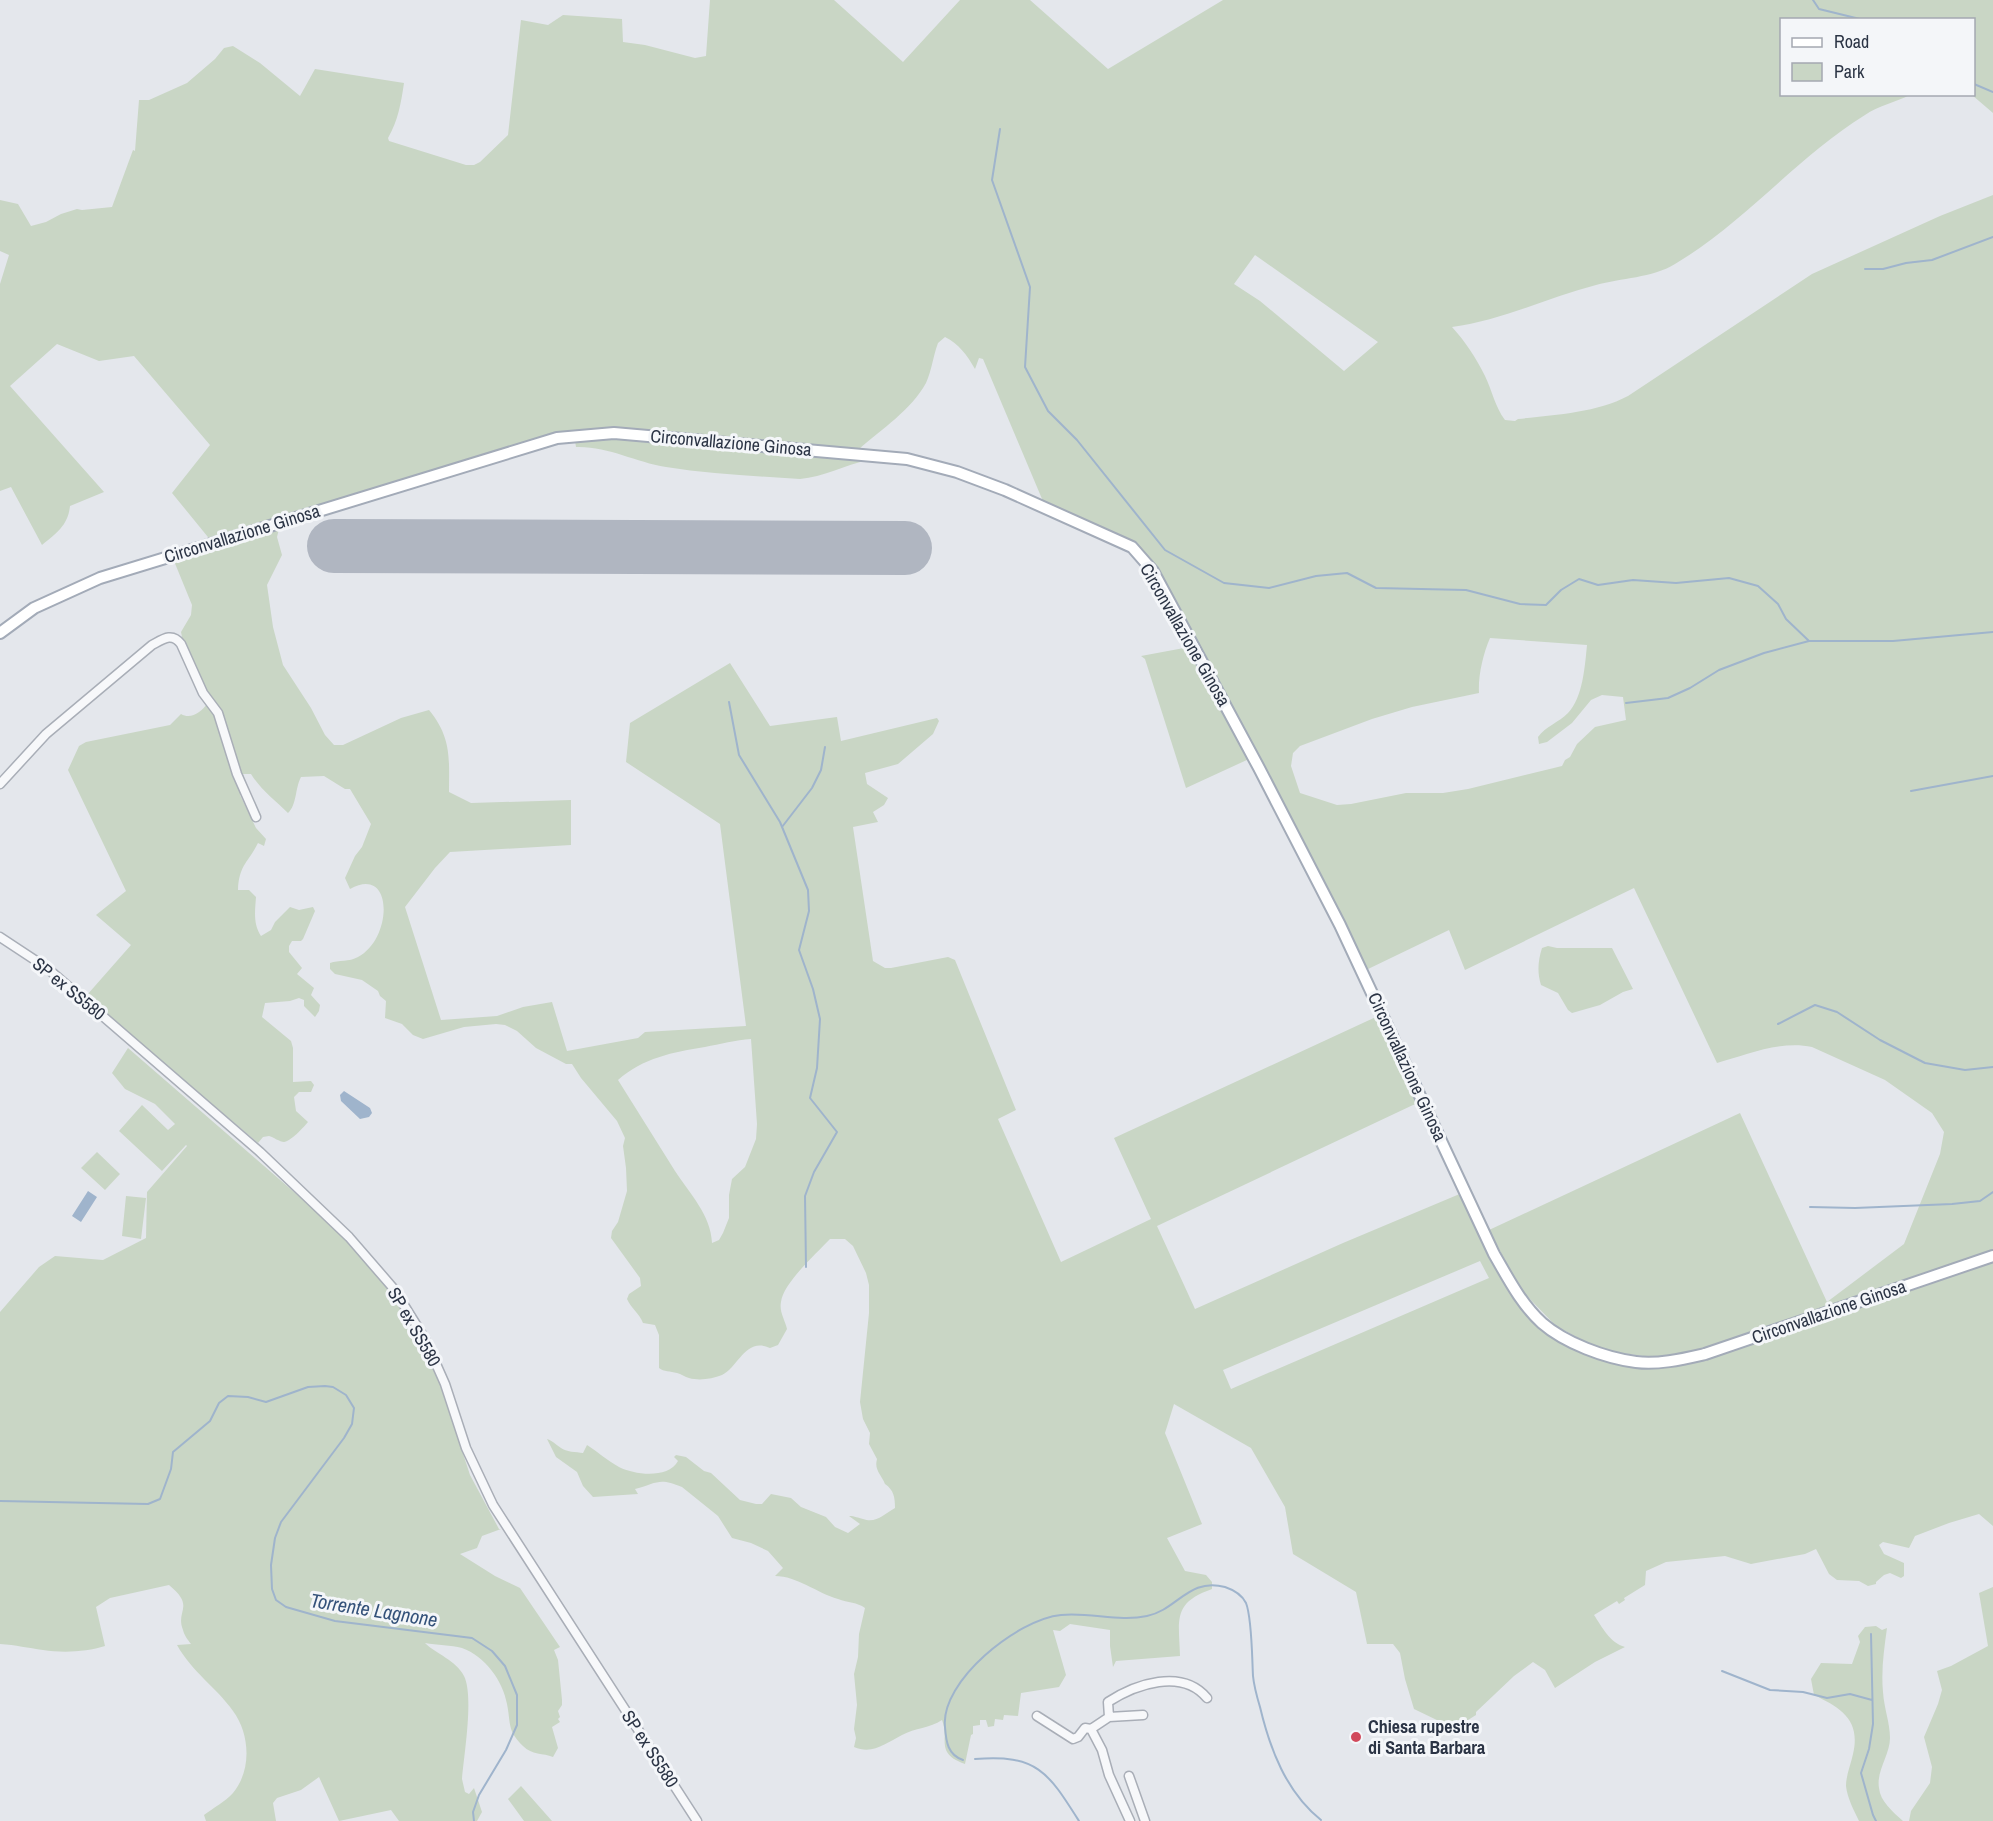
<svg xmlns="http://www.w3.org/2000/svg" width="1993" height="1821" font-family="'Archivo Narrow',sans-serif">
  <style>
    .green { fill: #c9d6c5; fill-rule: evenodd }
    .water { fill: #9fb4cc }
    .lines { fill: none; stroke-linecap: round; stroke-linejoin: round }
    .stream { stroke: #9fb4cc; stroke-width: 2 }
    .runway { stroke: #b0b6c1; stroke-width: 54 }
    .minor-casing { stroke: #a9aeb7; stroke-width: 11 }
    .major-casing { stroke: #a3abb8; stroke-width: 14 }
    .minor { stroke: #f7f8fa; stroke-width: 8 }
    .major { stroke: #fff; stroke-width: 10 }
    .poi-dot { fill: #d1495b; stroke: #f4f6f9; stroke-width: 2 }
    .labels { text-anchor: middle; stroke-width: 6; stroke-linejoin: round; paint-order: stroke }
    .street-label { font-size: 18px; fill: #2b3445; stroke: #f4f6f9 }
    .poi-label { font-size: 18px; font-weight: bold; fill: #2b3445; stroke: #f4f6f9; text-anchor: start }
    .water-label { font-size: 20px; font-style: italic; fill: #34527a; stroke: #f4f6f9 }
  </style>
  <rect width="100%" height="100%" fill="#e4e7ec"/>
  <path class="green" d="M 710,0 L 834,0 L 903,62 L 960,0 L 1030,0 L 1108,69 L 1223,0 L 1993,0 L 1993,113 L 1972,95 L 1974,20 L 1782,20 L 1782,94 L 1910,95 C 1896,102 1878,106 1865,115 C 1796,158 1744,223 1675,264 C 1652,278 1621,278 1596,285 C 1547,298 1502,320 1452,327 C 1465,341 1476,358 1485,376 C 1492,390 1495,407 1505,420 L 1515,421 L 1518,419 C 1553,415 1596,413 1628,396 L 1812,274 L 1940,216 L 1993,195 L 1993,1253 L 1713,1346 L 1657,1358 L 1601,1350 L 1556,1326 L 1520,1289 L 1489,1230 L 1740,1113 L 1827,1302 L 1904,1244 L 1940,1154 L 1944,1132 L 1932,1113 L 1885,1080 L 1812,1047 C 1781,1040 1746,1055 1717,1063 L 1634,888 L 1465,970 L 1449,930 L 1366,970 L 1152,563 L 1045,506 L 983,359 L 979,358 L 975,369 C 967,355 959,344 945,337 L 938,343 C 933,356 932,370 926,383 C 911,410 882,429 859,449 L 859,452 L 594,431 L 212,542 L 172,493 L 210,445 L 134,356 L 99,361 L 57,344 L 10,386 L 104,492 L 70,506 C 68,525 57,533 42,545 L 11,487 L 0,491 L 0,284 L 9,255 L 0,251 L 0,200 L 18,204 L 31,226 L 46,222 L 61,214 L 77,209 L 82,210 L 112,207 L 133,150 L 135,151 L 139,100 L 149,100 L 187,83 L 215,59 L 224,48 L 233,46 L 260,63 L 300,96 L 315,69 L 404,83 C 401,103 398,121 388,138 L 389,141 L 466,165 L 474,165 L 480,162 L 508,135 L 521,20 L 548,25 L 563,15 L 622,19 L 623,42 L 645,45 L 695,58 L 706,56 ZM 1255,255 L 1378,342 L 1344,371 L 1260,301 L 1234,284 ZM 1490,638 L 1587,645 C 1585,665 1583,698 1568,713 C 1558,723 1546,726 1538,737 L 1539,744 L 1547,742 L 1572,723 L 1591,700 L 1602,695 L 1623,697 L 1626,720 L 1595,727 L 1577,744 L 1570,757 L 1565,760 L 1562,766 L 1468,789 L 1443,793 L 1406,793 L 1351,804 L 1337,805 L 1300,793 L 1291,766 L 1293,753 L 1300,746 L 1372,719 L 1412,707 L 1479,693 C 1478,676 1483,654 1490,638 Z
    M 610,438 L 868,460 C 845,465 823,477 800,479 C 755,476 710,474 666,467 C 635,462 608,446 576,447 L 575,441 Z
    M 279,529 L 277,537 L 282,555 L 267,585 L 273,627 L 283,665 L 311,708 L 325,735 L 334,745 L 343,745 L 401,718 L 429,710 C 452,738 449,759 449,792 L 471,803 L 571,800 L 571,845 L 450,852 L 435,868 L 405,907 L 441,1020 L 497,1016 L 523,1007 L 552,1002 L 567,1051 L 638,1038 L 645,1032 L 746,1026 L 720,824 L 626,762 L 630,723 L 730,663 L 770,726 L 837,717 L 841,741 L 937,718 L 939,721 L 933,734 L 898,764 L 865,773 L 867,784 L 888,798 L 884,805 L 873,812 L 878,822 L 853,827 L 873,961 L 885,968 L 891,968 L 948,957 L 955,960 L 1016,1110 L 998,1119 L 1061,1262 L 1151,1219 L 1114,1138 L 1378,1016 L 1419,1104 L 1413,1105 L 1157,1226 L 1195,1309 L 1343,1243 L 1462,1193 L 1532,1316 L 1604,1359 L 1708,1357 L 1993,1262 L 1993,1526 L 1979,1514 L 1949,1523 L 1915,1536 L 1909,1548 L 1883,1542 L 1879,1545 L 1884,1554 L 1904,1563 L 1904,1576 L 1901,1578 L 1890,1573 L 1884,1575 L 1876,1582 L 1876,1584 L 1868,1586 L 1859,1581 L 1837,1580 L 1829,1574 L 1816,1549 L 1805,1554 L 1756,1563 L 1751,1564 L 1725,1556 L 1666,1562 L 1646,1571 L 1645,1585 L 1624,1598 L 1625,1600 L 1619,1604 L 1617,1601 L 1594,1615 C 1602,1627 1610,1643 1625,1647 L 1595,1662 L 1555,1688 L 1545,1670 L 1533,1662 L 1514,1676 L 1476,1712 L 1476,1715 L 1460,1725 L 1443,1723 L 1414,1709 L 1405,1679 L 1400,1653 L 1393,1644 L 1367,1644 L 1356,1592 L 1293,1554 L 1285,1507 L 1251,1448 L 1174,1404 L 1165,1433 L 1202,1524 L 1167,1538 L 1185,1571 L 1206,1575 L 1212,1582 L 1212,1589 C 1172,1603 1179,1620 1180,1656 L 1116,1661 L 1113,1667 L 1110,1646 L 1110,1630 L 1070,1624 L 1060,1631 L 1053,1630 L 1066,1675 L 1059,1687 L 1021,1693 L 1018,1716 L 1004,1715 L 1003,1720 L 995,1719 L 994,1726 L 988,1727 L 986,1720 L 980,1720 L 980,1725 L 973,1726 L 973,1734 L 971,1735 L 965,1764 C 934,1753 950,1739 942,1720 C 930,1728 915,1728 902,1735 C 886,1743 873,1755 854,1747 L 856,1738 L 854,1729 L 857,1705 L 854,1674 L 858,1657 L 859,1634 L 865,1608 C 857,1602 848,1603 838,1599 C 817,1593 797,1576 775,1576 L 783,1568 L 768,1551 L 751,1543 L 732,1538 L 718,1516 L 682,1487 C 659,1477 657,1483 635,1489 L 638,1494 L 593,1497 L 583,1486 L 577,1472 L 556,1457 L 547,1439 C 553,1441 555,1444 561,1448 C 566,1452 576,1452 583,1453 L 587,1445 C 598,1452 608,1461 619,1467 C 635,1475 668,1479 678,1461 L 674,1457 L 676,1455 L 686,1457 L 704,1471 L 711,1473 L 740,1500 L 756,1504 L 762,1504 L 771,1494 L 791,1498 L 801,1507 L 826,1517 L 835,1527 L 848,1533 L 860,1524 L 849,1516 C 855,1516 858,1518 863,1519 C 876,1524 884,1514 895,1508 C 895,1498 894,1490 885,1484 C 881,1474 874,1470 877,1459 L 869,1444 L 870,1433 L 863,1419 L 860,1402 L 869,1313 L 869,1285 L 866,1273 L 853,1246 L 845,1239 L 830,1239 C 817,1253 783,1283 781,1302 C 779,1312 785,1320 787,1329 L 778,1345 L 770,1348 C 745,1337 739,1367 722,1375 C 712,1379 699,1381 689,1378 C 685,1377 681,1374 677,1373 C 670,1371 664,1372 659,1368 L 659,1335 L 655,1325 L 643,1323 C 639,1313 631,1308 627,1299 L 629,1294 L 641,1286 L 640,1278 L 611,1238 L 612,1231 L 618,1222 L 627,1191 L 626,1168 L 623,1146 L 625,1138 L 617,1121 L 581,1078 L 572,1064 L 566,1064 L 536,1048 L 517,1031 L 505,1025 L 496,1024 L 464,1027 L 423,1039 L 413,1035 L 402,1024 L 385,1018 L 386,1001 L 380,996 L 378,991 L 362,980 L 335,974 L 330,969 L 330,963 C 339,960 349,962 358,957 C 393,939 394,864 350,889 L 345,878 L 355,856 L 362,847 L 371,824 L 350,789 L 345,789 L 324,776 L 301,777 C 295,788 297,805 288,813 C 275,800 261,790 251,774 L 243,774 L 248,791 L 245,789 L 240,795 L 256,828 L 266,839 L 264,846 L 258,843 C 248,863 239,865 238,890 L 249,890 L 256,897 C 255,911 253,924 261,936 L 271,930 L 275,922 L 290,907 L 299,910 L 313,907 L 315,911 L 303,939 L 301,941 L 292,941 L 289,946 L 289,952 L 302,968 L 297,974 L 314,988 L 311,995 L 320,1005 L 319,1011 L 315,1017 L 304,1006 L 304,1000 L 299,998 L 290,1001 L 265,1003 L 262,1017 L 291,1041 L 293,1048 L 293,1082 L 311,1081 L 314,1085 L 311,1092 L 299,1092 L 294,1097 L 296,1111 L 308,1122 C 304,1127 290,1142 284,1142 C 280,1142 273,1137 269,1136 L 263,1137 L 258,1143 L 99,1009 L 101,1006 L 87,995 L 131,945 L 96,915 L 126,891 L 68,770 L 79,746 L 86,742 L 170,725 L 181,714 C 191,720 201,712 207,704 L 186,656 L 181,632 L 191,615 L 192,605 L 174,561 ZM 751,1039 L 757,1124 L 756,1139 L 745,1167 L 732,1179 L 729,1195 L 729,1218 L 723,1233 L 719,1240 L 712,1243 C 711,1215 690,1194 675,1171 C 656,1141 637,1110 618,1080 C 643,1058 673,1052 705,1047 C 720,1044 736,1040 751,1039 ZM 1480,1261 L 1489,1278 L 1231,1389 L 1223,1370 Z
    M 1188,643 L 1249,759 L 1186,788 L 1145,659 L 1141,656 L 1184,648 Z
    M 1548,946 L 1557,948 L 1612,948 L 1633,989 L 1623,992 L 1600,1005 L 1572,1013 L 1568,1010 L 1558,993 L 1541,985 C 1537,972 1538,961 1542,948 Z
    M 128,1048 L 355,1245 L 409,1313 L 433,1362 L 470,1475 L 499,1529 L 501,1529 L 482,1536 L 477,1548 L 460,1554 L 495,1576 L 520,1588 L 560,1647 L 554,1650 L 558,1660 L 562,1700 L 562,1705 L 558,1711 L 560,1717 L 558,1719 L 560,1722 L 552,1727 L 558,1748 L 553,1757 C 543,1753 532,1755 523,1746 C 507,1730 511,1724 507,1704 C 503,1681 485,1656 462,1648 C 451,1645 437,1645 425,1643 C 436,1654 456,1660 464,1676 C 474,1696 464,1755 462,1779 L 465,1792 L 469,1794 L 474,1788 L 482,1812 L 477,1821 L 399,1821 L 391,1810 L 339,1821 L 319,1777 L 301,1790 L 277,1798 L 273,1803 L 276,1821 L 206,1821 L 204,1815 C 213,1808 225,1802 233,1793 C 252,1770 250,1734 233,1711 C 216,1687 192,1672 177,1645 L 191,1644 C 188,1640 184,1635 183,1630 C 175,1610 196,1607 169,1585 L 110,1598 L 96,1607 L 105,1646 C 87,1652 62,1653 43,1650 C 28,1648 16,1645 0,1644 L 0,1312 L 39,1267 L 55,1256 L 103,1260 L 146,1238 L 147,1192 L 187,1146 L 186,1145 L 162,1171 L 119,1131 L 142,1105 L 168,1130 L 175,1124 L 155,1104 L 125,1089 L 112,1073 Z
    M 97,1152 L 120,1174 L 105,1190 L 81,1168 Z
    M 126,1196 L 146,1198 L 141,1239 L 122,1236 Z
    M 1993,1581 L 1993,1821 L 1909,1821 L 1911,1811 L 1930,1783 L 1932,1767 L 1924,1737 L 1938,1704 L 1942,1690 L 1937,1671 L 1951,1666 L 1988,1646 L 1979,1593 L 1993,1587 Z
    M 1876,1626 L 1882,1630 L 1887,1628 C 1884,1650 1881,1670 1883,1692 C 1884,1708 1890,1723 1890,1738 C 1890,1755 1876,1771 1879,1788 C 1880,1801 1893,1812 1903,1821 L 1859,1821 C 1854,1811 1847,1797 1846,1786 C 1846,1775 1851,1764 1853,1754 C 1861,1720 1841,1708 1814,1695 L 1811,1679 L 1821,1663 L 1852,1664 L 1860,1642 L 1858,1636 L 1865,1627 Z
    M 521,1786 L 552,1821 L 524,1821 L 508,1799 Z"/>
  <path class="water" d="M 344,1091 L 370,1108 L 372,1113 L 369,1117 L 360,1119 L 341,1101 L 340,1095 Z
    M 88,1191 L 97,1197 L 81,1222 L 72,1216 Z"/>
  <g class="lines">
    <path class="stream" d="M 1813,0 L 1819,9 L 1864,20
      M 1974,84 L 1993,92
      M 1000,129 L 992,180 L 1030,287 L 1025,367 L 1048,411 L 1077,440 L 1165,550 L 1224,583 L 1269,588 L 1316,576 L 1347,573 L 1376,588 L 1466,590 L 1520,604 L 1546,605 L 1561,590 L 1579,579 L 1598,585 L 1633,580 L 1676,583 L 1729,578 L 1758,586 L 1778,604 L 1786,619 L 1809,641 L 1893,641 L 1993,632
      M 1865,269 L 1883,269 L 1906,263 L 1932,260 L 1993,237
      M 729,702 L 739,755 L 780,822 L 808,890 L 809,911 L 799,950 L 813,989 L 820,1019 L 817,1068 L 810,1098 L 837,1132 L 814,1172 L 805,1196 L 806,1267
      M 1626,703 L 1668,698 L 1690,688 L 1719,670 L 1764,653 L 1809,641
      M 1911,791 L 1993,776
      M 782,827 L 812,788 L 821,770 L 825,747
      M 1778,1024 L 1815,1005 L 1837,1012 L 1880,1040 L 1925,1063 L 1965,1070 L 1993,1067
      M 1810,1207 L 1855,1208 L 1952,1204 L 1980,1201 L 1993,1192
      M 0,1501 L 148,1504 L 160,1499 L 171,1469 L 173,1452 L 210,1421 L 219,1403 L 228,1396 L 248,1397 L 266,1402 L 308,1387 L 325,1386 L 333,1387 L 346,1395 L 354,1408 L 352,1424 L 344,1438 L 281,1522 L 275,1538 L 271,1565 L 272,1589 L 276,1600 L 286,1607 L 335,1621 L 472,1638 L 492,1651 L 505,1666 L 517,1695 L 517,1725 L 506,1750 L 479,1795 L 473,1812 L 474,1821
      M 1871,1634 L 1873,1724 L 1869,1749 L 1861,1773 L 1873,1815 L 1876,1821
      M 1722,1671 L 1770,1690 L 1803,1692 L 1827,1698 L 1850,1694 L 1872,1700
      M 975,1759 C 1037,1754 1048,1772 1079,1821
      M 963,1760 C 948,1755 946,1742 945,1727 C 940,1681 1018,1619 1061,1615 C 1090,1612 1119,1622 1147,1616 C 1177,1610 1189,1577 1225,1587 C 1234,1590 1242,1595 1246,1603 C 1252,1618 1252,1658 1253,1676 C 1254,1686 1257,1697 1260,1707 C 1270,1749 1286,1792 1321,1820"/>
    <path class="runway" d="M 334,546 L 905,548"/>
    <defs>
      <path id="minor" d="M 0,784 L 46,734 L 152,645 C 163,639 172,632 181,644 L 203,693 L 218,713 L 237,774 L 256,817
        M 0,937 L 47,968 L 260,1152 L 349,1237 L 394,1289 L 425,1339 L 445,1384 L 466,1448 L 493,1505 L 697,1821
        M 1037,1716 L 1073,1739 L 1078,1737 L 1085,1728 L 1091,1729
        M 1109,1717 L 1108,1702 C 1136,1684 1182,1668 1207,1698
        M 1091,1729 L 1102,1750 L 1109,1775 L 1130,1821
        M 1091,1729 L 1109,1717 L 1143,1715
        M 1129,1776 L 1145,1821"/>
      <path id="major" d="M 0,633 L 34,608 L 100,578 L 557,438 L 614,433 L 907,459 L 957,472 L 1005,490 L 1132,547 L 1153,571 L 1259,768 L 1340,925 L 1494,1254 C 1508,1278 1521,1304 1542,1323 C 1565,1343 1605,1358 1636,1362 C 1658,1365 1683,1359 1705,1354 L 1993,1256"/>
    </defs>
    <use href="#minor" class="minor-casing"/>
    <use href="#major" class="major-casing"/>
    <use href="#minor" class="minor"/>
    <use href="#major" class="major"/>
  </g>
  <circle class="poi-dot" cx="1356" cy="1737" r="6"/>
  <g class="labels">
    <g class="street-label">
      <text transform="translate(731 443) rotate(5)" y="6">Circonvallazione Ginosa</text>
      <text transform="translate(242 534) rotate(-17)" y="6">Circonvallazione Ginosa</text>
      <text transform="translate(1185 635) rotate(60)" y="6">Circonvallazione Ginosa</text>
      <text transform="translate(69 989) rotate(39)" y="6">SP ex SS580</text>
      <text transform="translate(1407 1067) rotate(65)" y="6">Circonvallazione Ginosa</text>
      <text transform="translate(1829 1312) rotate(-19)" y="6">Circonvallazione Ginosa</text>
      <text transform="translate(414 1327) rotate(60)" y="6">SP ex SS580</text>
      <text transform="translate(650 1749) rotate(57)" y="6">SP ex SS580</text>
    </g>
    <g class="poi-label">
      <text x="1368" y="1733">Chiesa rupestre<tspan x="1368" dy="21">di Santa Barbara</tspan></text>
    </g>
    <g class="water-label">
      <text transform="translate(374 1610) rotate(9)" y="7">Torrente Lagnone</text>
    </g>
  </g>
  <rect x="1780" y="18" width="195" height="78" fill="#f4f6f9" stroke="#a4a8b1" stroke-width="1.5"/>
  <rect x="1792" y="38" width="30" height="9" fill="#ffffff" stroke="#a4a8b1" stroke-width="1.5"/>
  <text x="1834" y="48" font-size="18" fill="#2b3445">Road</text>
  <rect x="1792" y="63" width="30" height="18" fill="#c9d6c5" stroke="#a4a8b1" stroke-width="1.5"/>
  <text x="1834" y="78" font-size="18" fill="#2b3445">Park</text>
</svg>
